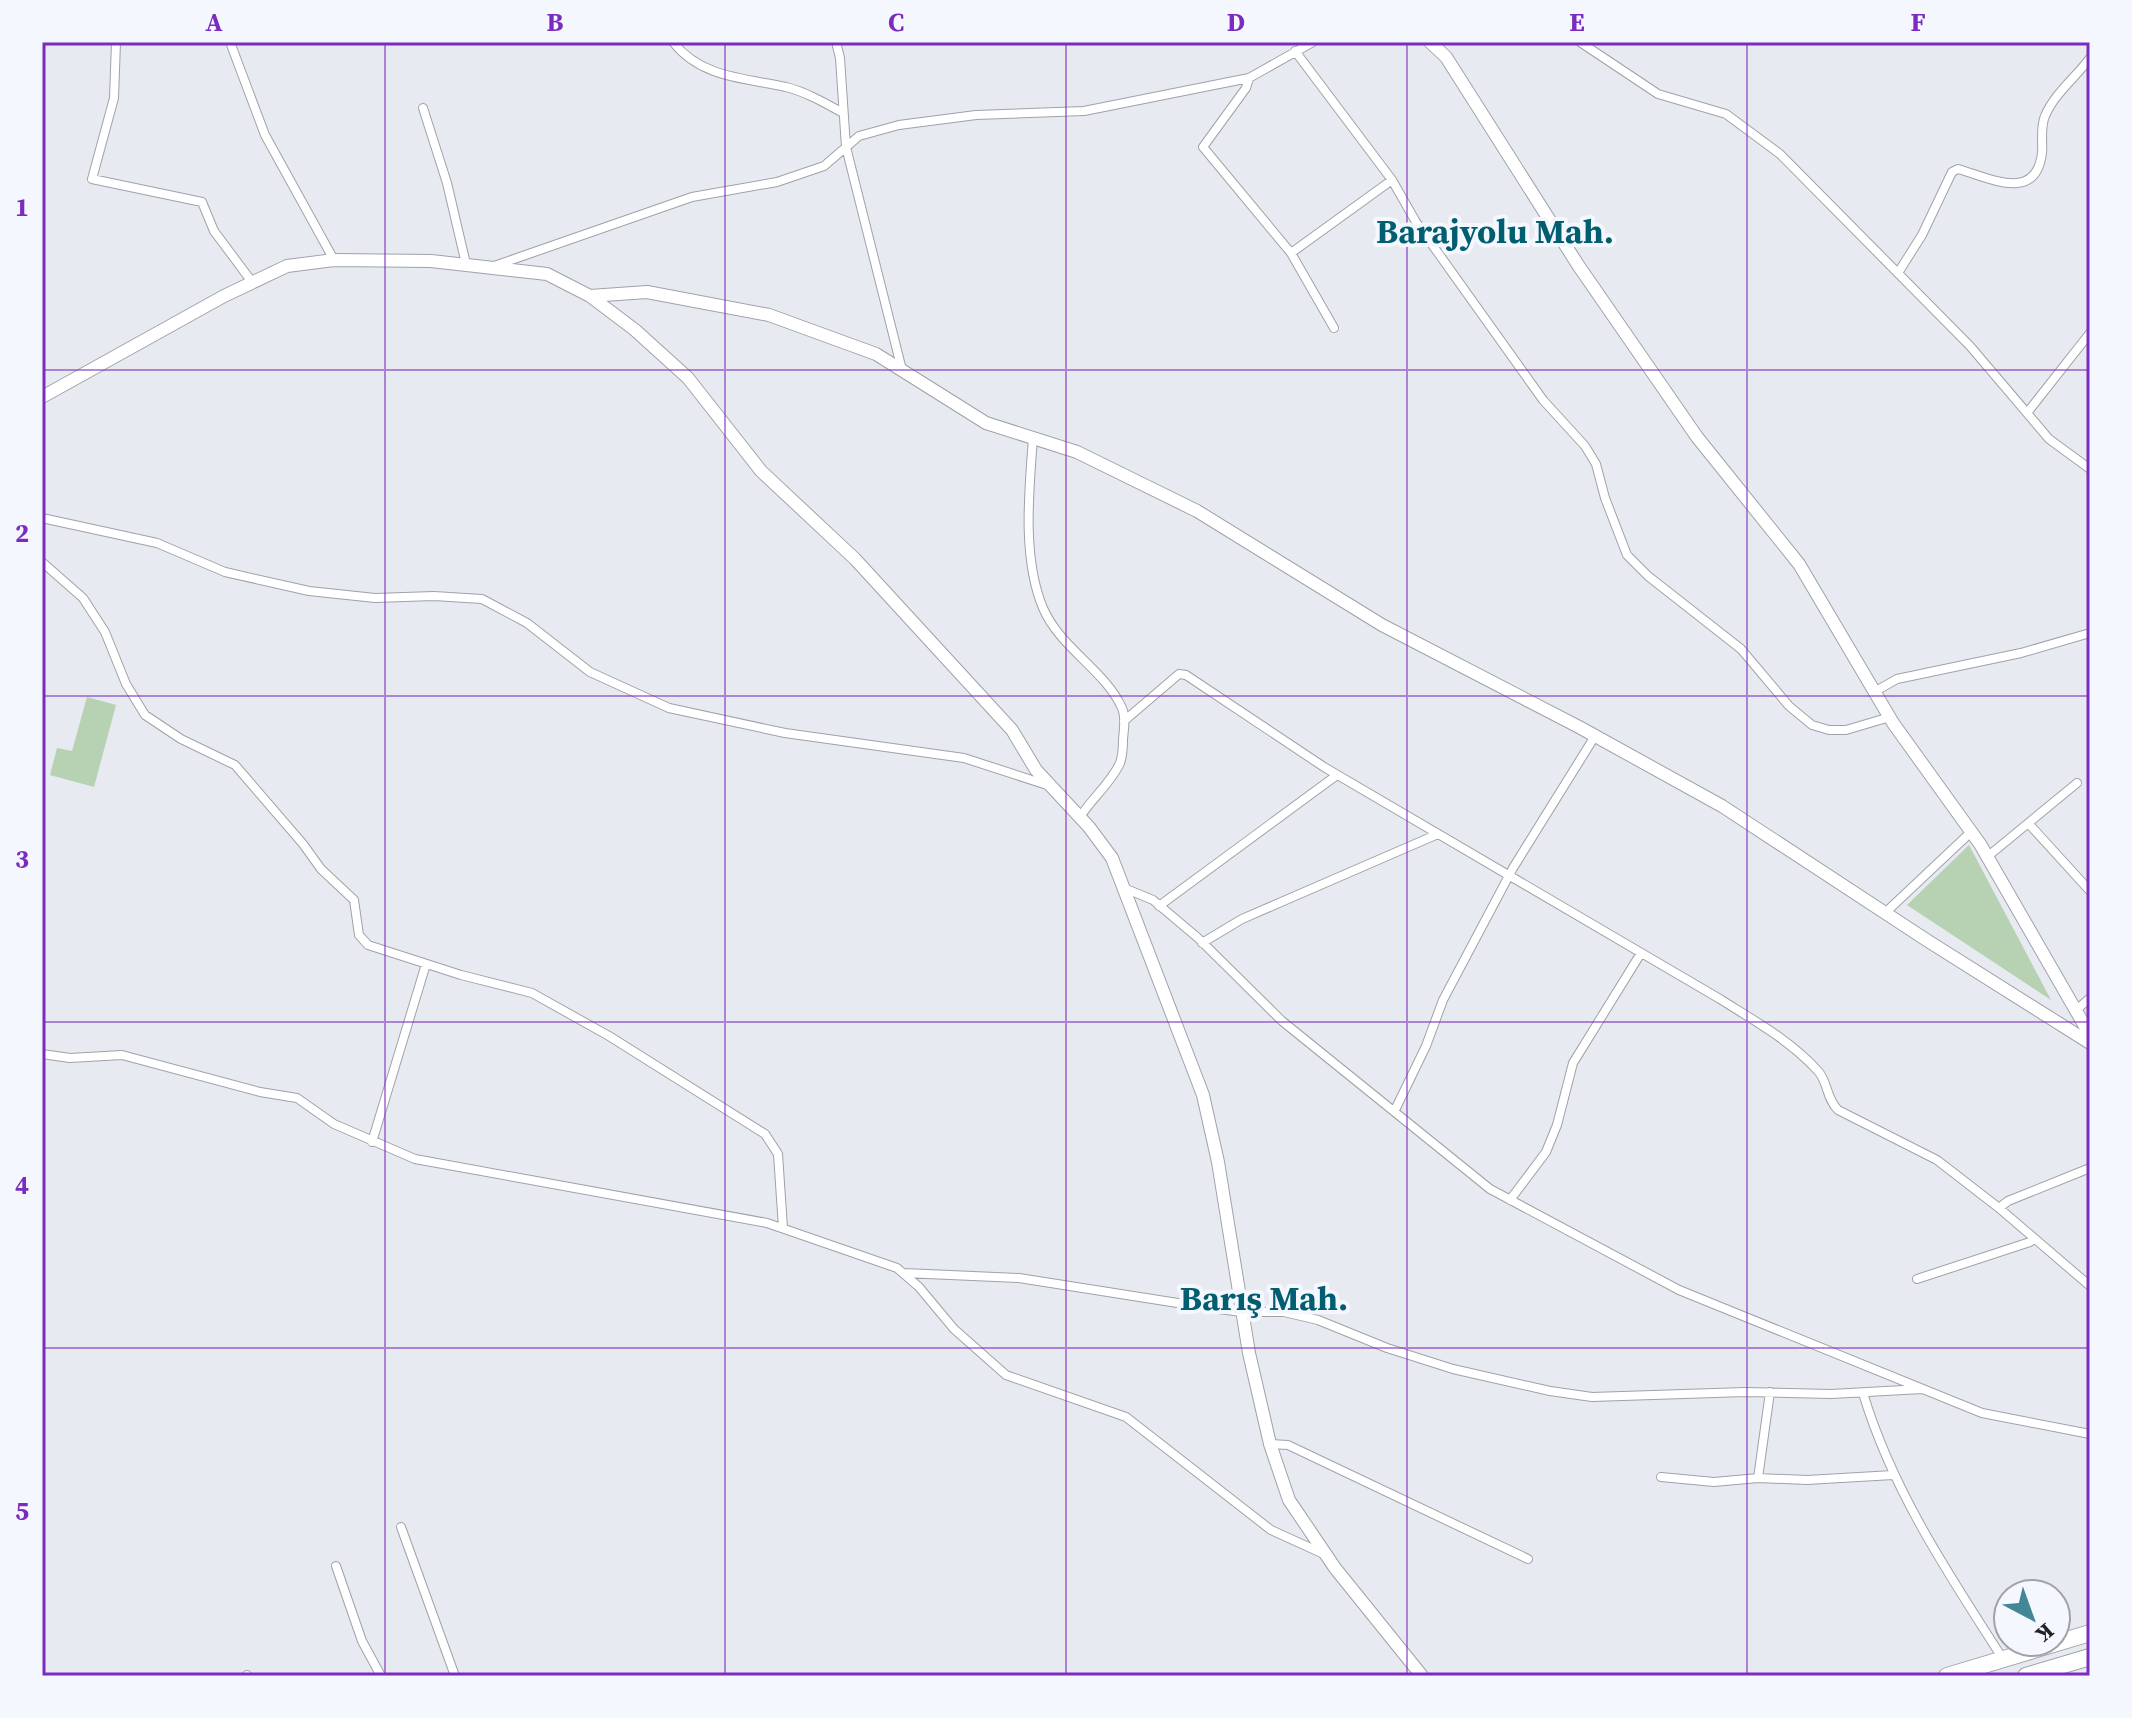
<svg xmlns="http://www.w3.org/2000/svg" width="2132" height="1718" font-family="'Source Serif 4',serif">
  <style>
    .green { fill: #b7d1b3 }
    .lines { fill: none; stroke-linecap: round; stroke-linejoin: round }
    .street-casing { stroke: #9fa2a8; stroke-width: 10 }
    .secondary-casing { stroke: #9fa2a8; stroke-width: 14 }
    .highway-casing { stroke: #9fa2a8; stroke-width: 18 }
    .street { stroke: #fff; stroke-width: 8 }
    .secondary { stroke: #fff; stroke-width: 12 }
    .highway { stroke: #fff; stroke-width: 16 }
    .grid { fill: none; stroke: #7b2cbf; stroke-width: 2; stroke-opacity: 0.55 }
    .labels { text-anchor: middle; stroke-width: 8; stroke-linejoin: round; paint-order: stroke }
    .district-label { font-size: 34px; font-weight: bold; fill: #005e70; stroke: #f4f7fe }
    .neatline { fill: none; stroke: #7b2cbf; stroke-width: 3 }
    .grid-label { font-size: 26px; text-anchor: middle; font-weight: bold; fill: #7b2cbf }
  </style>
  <rect width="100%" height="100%" fill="#e7eaf1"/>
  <path class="green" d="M 87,697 L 116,705 L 94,787 L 50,775 L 57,748 L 72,751 Z
    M 1969,845 L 2051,1000 L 1907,905 Z"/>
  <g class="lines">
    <defs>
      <path id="street" d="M 116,42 L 114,98 L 92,179 L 202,202 L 214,231 L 252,282
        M 230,42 L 265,135 L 334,260
        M 673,42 C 701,78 745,78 786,87 C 806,92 825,103 843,113
        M 836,42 L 840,58 L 846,147 L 902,370
        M 1580,42 L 1658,94 L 1726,114 L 1780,154 L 1970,346 L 2049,439 L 2090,469
        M 1295,51 L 1392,180 L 1416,222 L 1543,400 L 1585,446 L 1596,464 L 1605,498 L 1627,555 L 1648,576 L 1741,649 L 1789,706 L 1812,725 L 1829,730 L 1846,730 L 1890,717
        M 1249,78 L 1246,88 L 1203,147 L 1291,253 L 1334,328
        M 423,108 L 447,183 L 466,264
        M 1291,253 L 1392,180
        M 494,266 L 692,197 L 777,182 L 824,166 L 859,136 L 899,125 L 976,115 L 1084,111 L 1249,78 L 1313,42
        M 1898,273 L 1922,235 L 1952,172 L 1958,169 C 1990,178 2036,203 2042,153 C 2043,142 2040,127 2045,116 C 2054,94 2076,77 2090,58
        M 2027,413 L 2090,333
        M 1033,438 C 1029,491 1022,558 1043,608 C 1060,648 1105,670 1122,708 C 1126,717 1124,729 1123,739 C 1123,747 1123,755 1120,763 C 1111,783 1092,798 1080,817
        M 42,518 L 157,543 L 225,572 L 309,591 L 375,598 L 434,596 L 482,599 L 527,623 L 590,672 L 669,708 L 785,733 L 964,758 L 1047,785
        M 42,562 L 83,598 L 105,632 L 126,684 L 145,715 L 181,739 L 235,765 L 303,844 L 321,869 L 354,900 L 359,935 L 368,945 L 461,975 L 532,993 L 609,1036 L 765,1134 L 778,1154 L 783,1228
        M 1874,692 L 1897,679 L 2021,653 L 2090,633
        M 1124,721 L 1179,674 L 1186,675 L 1324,767 L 1720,999 C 1753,1020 1790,1040 1818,1071 C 1828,1082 1826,1098 1838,1110 L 1937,1160 L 1999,1208 L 2090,1286
        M 2029,824 L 2090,891
        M 1987,857 L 2077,783
        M 1124,888 L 1153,900 L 1198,938 L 1282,1021 L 1490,1189 L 1679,1290 L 1982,1413 L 2090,1434
        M 1159,906 L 1337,775
        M 1885,913 L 1971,832
        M 1202,943 L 1242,919 L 1438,834
        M 2075,1011 L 2090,998
        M 42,1054 L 70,1058 L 122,1055 L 260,1092 L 297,1098 L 334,1124 L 415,1159 L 767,1223 L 897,1268 L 919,1287 L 954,1329 L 1006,1375 L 1126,1417 L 1271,1530 L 1326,1555
        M 1395,1110 L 1426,1046 L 1443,1000 L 1513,868 L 1595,736
        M 372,1142 L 426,964
        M 1510,1200 L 1546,1152 L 1557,1125 L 1573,1063 L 1641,953
        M 1999,1208 L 2008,1201 L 2090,1168
        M 904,1273 L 1019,1278 L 1203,1307 L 1242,1312 L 1284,1312 L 1318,1320 L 1387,1348 L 1453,1369 L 1550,1391 L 1592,1397 L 1745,1392 L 1831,1394 L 1922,1389
        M 1917,1279 L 2030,1242 L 2034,1238
        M 1863,1393 C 1892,1490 1949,1575 2003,1659
        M 1270,1444 L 1288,1445 L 1528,1559
        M 1661,1477 L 1714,1482 L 1758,1478 L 1807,1480 L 1893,1475
        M 1758,1478 L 1770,1392
        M 401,1527 L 455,1676
        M 336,1566 L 362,1641 L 381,1676
        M 247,1675 L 247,1676"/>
      <path id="secondary" d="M 1430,42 L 1446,57 L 1578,265 L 1697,437 L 1799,564 L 1893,723 L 1980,844 L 2090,1035
        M 590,296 L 647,292 L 769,315 L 876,354 L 986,423 L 1077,452 L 1197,511 L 1382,625 L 1579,727 L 1722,806 L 1928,941 L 2090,1043
        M 42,397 L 224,296 L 287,266 L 334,260 L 431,261 L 547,274 L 590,296 L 635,330 L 688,378 L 761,471 L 855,559 L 1012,730 L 1036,770 L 1089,827 L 1112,858 L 1203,1095 L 1218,1162 L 1249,1353 L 1270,1444 L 1289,1500 L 1335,1568 L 1422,1676"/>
      <path id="highway" d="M 1947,1676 L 2090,1633
        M 2026,1676 L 2090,1657"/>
    </defs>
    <use href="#street" class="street-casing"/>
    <use href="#secondary" class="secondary-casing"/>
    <use href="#highway" class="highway-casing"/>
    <use href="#street" class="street"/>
    <use href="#secondary" class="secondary"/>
    <use href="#highway" class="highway"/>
  </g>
  <path class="grid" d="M 385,42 L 385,1676M 725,42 L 725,1676M 1066,42 L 1066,1676M 1407,42 L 1407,1676M 1747,42 L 1747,1676M 42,370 L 2090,370M 42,696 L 2090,696M 42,1022 L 2090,1022M 42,1348 L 2090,1348"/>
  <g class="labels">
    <g class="district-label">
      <text x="1495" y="243">Barajyolu Mah.</text>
      <text x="1264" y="1310">Barış Mah.</text>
    </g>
  </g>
  <rect width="2132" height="1718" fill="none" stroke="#f4f7fe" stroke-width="88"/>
  <g transform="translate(2032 1618) rotate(139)"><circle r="38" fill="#f4f7fe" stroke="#a0a2a7" stroke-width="2"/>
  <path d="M0-6L14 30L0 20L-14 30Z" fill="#438696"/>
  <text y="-12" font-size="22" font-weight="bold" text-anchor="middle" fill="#212224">K</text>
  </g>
  <rect x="44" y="44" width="2044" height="1630" class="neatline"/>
  <g class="grid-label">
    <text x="214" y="31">A</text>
    <text x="555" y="31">B</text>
    <text x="896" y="31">C</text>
    <text x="1236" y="31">D</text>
    <text x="1577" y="31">E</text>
    <text x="1918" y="31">F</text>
    <text x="22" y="216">1</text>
    <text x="22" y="542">2</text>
    <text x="22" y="868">3</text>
    <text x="22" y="1194">4</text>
    <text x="22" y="1520">5</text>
  </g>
</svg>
